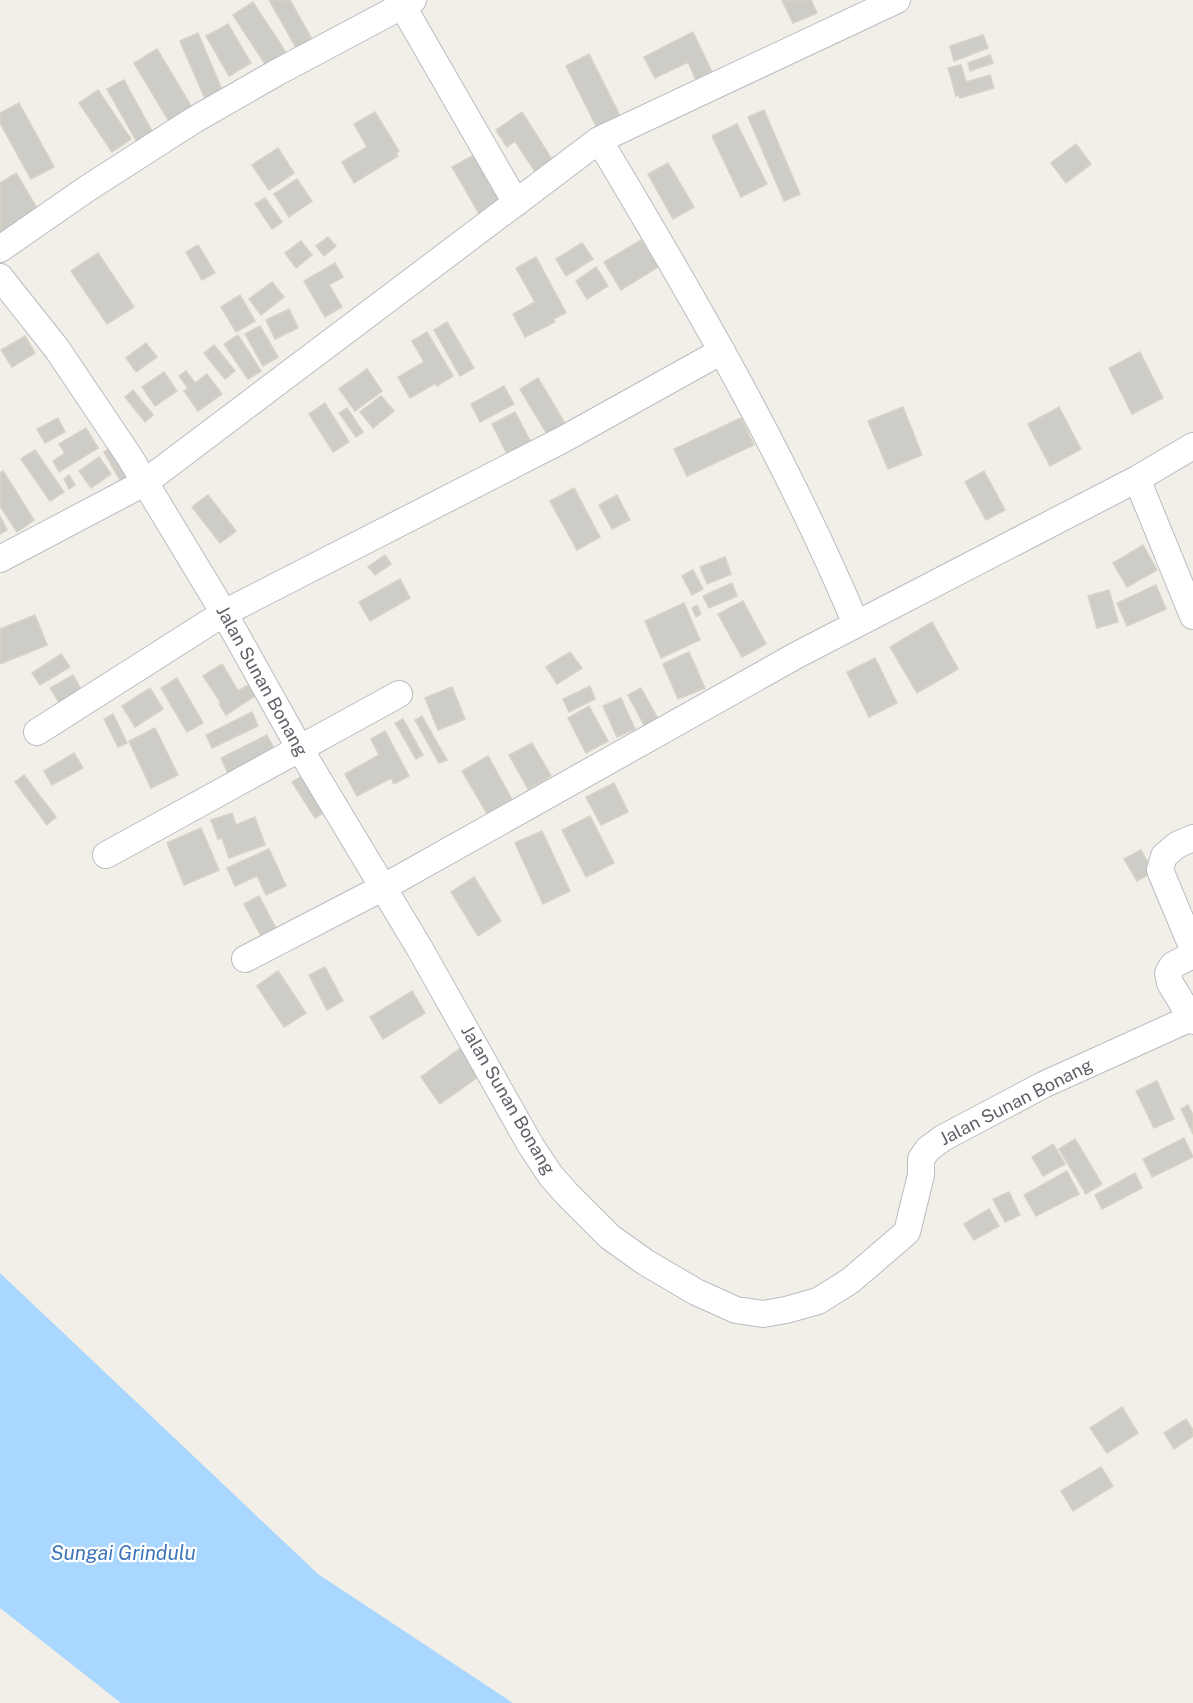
<svg xmlns="http://www.w3.org/2000/svg" width="1193" height="1703" font-family="'Public Sans',sans-serif">
  <style>
    .water { fill: #a9d7ff }
    .building { fill: #ceccc6; stroke: #d7d2c5; stroke-width: 1.5 }
    .lines { fill: none; stroke-linecap: round; stroke-linejoin: round }
    .minor-casing { stroke: #b9bcc1; stroke-width: 28 }
    .minor { stroke: #fff; stroke-width: 26 }
    .labels { text-anchor: middle; stroke-width: 4.5; stroke-linejoin: round; paint-order: stroke }
    .street-label { font-size: 18px; fill: #5e6268; stroke: #fff }
    .water-label { font-size: 20px; font-style: italic; fill: #3e76b9; stroke: #fff }
  </style>
  <rect width="100%" height="100%" fill="#f1efe7"/>
  <path class="water" d="M 0,1273 L 318,1574 L 513,1703 L 121,1703 L 0,1608 Z"/>
  <path class="building" d="M 269,0 L 290,0 L 314,43 L 298,51 Z
    M 782,0 L 811,0 L 817,13 L 793,23 Z
    M 253,2 L 289,57 L 269,70 L 233,15 Z
    M 228,24 L 251,63 L 229,76 L 206,36 Z
    M 693,32 L 712,72 L 696,80 L 688,62 L 655,78 L 644,57 Z
    M 198,33 L 223,92 L 205,99 L 180,41 Z
    M 983,35 L 988,48 L 954,61 L 950,46 Z
    M 157,49 L 193,109 L 170,123 L 134,63 Z
    M 589,54 L 623,122 L 600,134 L 566,66 Z
    M 990,55 L 993,63 L 970,71 L 968,63 Z
    M 961,65 L 966,82 L 990,75 L 994,88 L 960,98 L 959,95 L 956,96 L 948,68 Z
    M 124,80 L 153,133 L 137,142 L 107,89 Z
    M 98,90 L 131,139 L 112,152 L 79,103 Z
    M 19,103 L 54,167 L 31,179 L 0,123 L 0,113 Z
    M 764,110 L 800,194 L 784,201 L 748,117 Z
    M 375,112 L 399,151 L 396,153 L 398,156 L 354,183 L 342,162 L 367,147 L 354,124 Z
    M 522,112 L 553,161 L 536,173 L 515,141 L 507,147 L 496,130 Z
    M 737,124 L 767,184 L 741,197 L 712,136 Z
    M 1076,144 L 1091,164 L 1066,183 L 1051,163 Z
    M 278,148 L 294,173 L 269,190 L 252,165 Z
    M 476,154 L 505,203 L 481,217 L 452,167 Z
    M 668,163 L 694,207 L 673,219 L 648,174 Z
    M 16,173 L 40,213 L 0,238 L 0,183 Z
    M 297,179 L 312,201 L 289,217 L 274,194 Z
    M 265,198 L 282,222 L 272,229 L 255,204 Z
    M 328,237 L 336,246 L 324,256 L 316,246 Z
    M 641,240 L 658,267 L 621,290 L 604,262 Z
    M 301,241 L 312,255 L 296,268 L 285,253 Z
    M 582,243 L 593,259 L 566,276 L 556,259 Z
    M 198,245 L 215,273 L 202,280 L 186,252 Z
    M 98,253 L 134,307 L 107,324 L 71,271 Z
    M 536,257 L 566,313 L 553,319 L 555,322 L 525,337 L 513,314 L 535,302 L 516,268 Z
    M 335,263 L 343,277 L 329,285 L 342,307 L 325,317 L 304,281 Z
    M 596,267 L 608,286 L 587,299 L 576,281 Z
    M 272,282 L 284,297 L 261,315 L 249,299 Z
    M 240,295 L 255,321 L 236,332 L 221,307 Z
    M 289,309 L 298,328 L 275,339 L 266,320 Z
    M 447,322 L 474,368 L 460,376 L 434,330 Z
    M 260,326 L 278,357 L 263,366 L 245,334 Z
    M 427,332 L 453,376 L 437,386 L 436,383 L 410,398 L 398,377 L 424,362 L 412,341 Z
    M 238,335 L 261,371 L 248,379 L 224,344 Z
    M 25,336 L 35,353 L 12,367 L 1,350 Z
    M 146,343 L 157,357 L 136,372 L 126,358 Z
    M 214,345 L 235,371 L 225,379 L 204,353 Z
    M 1140,352 L 1163,398 L 1132,414 L 1109,368 Z
    M 367,369 L 382,391 L 355,411 L 339,389 Z
    M 186,371 L 195,383 L 207,374 L 222,394 L 198,411 L 184,391 L 188,388 L 179,376 Z
    M 164,372 L 177,391 L 155,406 L 142,387 Z
    M 538,378 L 566,425 L 548,436 L 520,389 Z
    M 504,386 L 514,404 L 480,422 L 471,404 Z
    M 133,390 L 153,415 L 145,422 L 125,397 Z
    M 381,396 L 394,411 L 373,428 L 360,412 Z
    M 325,403 L 349,442 L 333,452 L 309,414 Z
    M 903,407 L 922,455 L 888,469 L 868,421 Z
    M 1059,407 L 1081,449 L 1050,466 L 1028,424 Z
    M 347,408 L 363,432 L 356,437 L 339,413 Z
    M 515,412 L 534,448 L 510,460 L 492,424 Z
    M 58,418 L 65,432 L 45,443 L 37,429 Z
    M 741,418 L 754,445 L 687,476 L 674,449 Z
    M 86,428 L 98,448 L 59,472 L 53,461 L 65,453 L 59,444 Z
    M 118,443 L 137,475 L 122,484 L 104,452 Z
    M 35,450 L 64,492 L 50,501 L 21,459 Z
    M 99,457 L 111,474 L 91,488 L 79,471 Z
    M 3,471 L 34,520 L 17,532 L 0,506 L 0,473 Z
    M 984,471 L 1005,510 L 986,520 L 965,482 Z
    M 69,475 L 75,485 L 69,489 L 64,479 Z
    M 574,488 L 600,537 L 577,550 L 550,501 Z
    M 208,495 L 236,531 L 220,543 L 192,507 Z
    M 617,495 L 630,520 L 612,529 L 599,505 Z
    M 0,516 L 7,530 L 0,534 Z
    M 1143,545 L 1157,570 L 1127,587 L 1113,563 Z
    M 385,555 L 391,564 L 375,575 L 368,567 Z
    M 725,557 L 731,574 L 707,584 L 700,567 Z
    M 693,570 L 703,589 L 692,595 L 682,576 Z
    M 400,579 L 410,598 L 370,621 L 359,602 Z
    M 732,583 L 737,596 L 709,608 L 703,596 Z
    M 1156,585 L 1166,609 L 1127,626 L 1117,603 Z
    M 1109,590 L 1118,622 L 1097,628 L 1088,596 Z
    M 743,601 L 766,644 L 742,657 L 718,614 Z
    M 684,603 L 700,640 L 661,658 L 645,621 Z
    M 697,605 L 701,614 L 696,617 L 692,608 Z
    M 35,615 L 47,645 L 0,664 L 0,629 Z
    M 932,622 L 958,669 L 917,693 L 890,647 Z
    M 570,652 L 582,668 L 557,684 L 546,667 Z
    M 689,652 L 705,688 L 678,699 L 663,664 Z
    M 61,654 L 70,667 L 40,685 L 32,673 Z
    M 875,658 L 897,703 L 869,717 L 847,672 Z
    M 222,664 L 238,691 L 254,682 L 261,692 L 226,715 L 219,704 L 221,703 L 203,676 Z
    M 73,675 L 82,691 L 60,704 L 50,688 Z
    M 177,678 L 203,723 L 187,732 L 161,688 Z
    M 590,686 L 595,699 L 569,712 L 563,699 Z
    M 452,687 L 465,719 L 438,730 L 425,698 Z
    M 150,688 L 163,709 L 135,727 L 122,706 Z
    M 641,688 L 658,719 L 645,727 L 628,695 Z
    M 621,698 L 635,729 L 617,737 L 603,706 Z
    M 589,706 L 608,741 L 586,753 L 568,718 Z
    M 252,712 L 258,726 L 212,748 L 206,735 Z
    M 113,714 L 127,743 L 118,747 L 104,719 Z
    M 422,716 L 447,760 L 439,763 L 415,720 Z
    M 403,719 L 423,755 L 416,759 L 395,723 Z
    M 155,728 L 178,775 L 151,788 L 129,741 Z
    M 385,731 L 409,776 L 394,784 L 391,778 L 357,796 L 345,774 L 379,755 L 371,739 Z
    M 267,735 L 277,754 L 230,778 L 221,758 Z
    M 532,743 L 551,776 L 528,789 L 509,755 Z
    M 74,753 L 83,768 L 52,785 L 44,771 Z
    M 488,756 L 514,803 L 489,817 L 462,771 Z
    M 307,773 L 330,809 L 315,818 L 292,782 Z
    M 24,775 L 56,817 L 47,825 L 15,782 Z
    M 614,783 L 628,812 L 601,825 L 586,797 Z
    M 232,813 L 236,825 L 255,817 L 265,845 L 229,858 L 222,838 L 218,839 L 211,820 Z
    M 590,816 L 614,863 L 586,877 L 562,830 Z
    M 201,828 L 219,870 L 184,885 L 167,843 Z
    M 542,831 L 570,891 L 543,904 L 515,843 Z
    M 269,849 L 286,886 L 266,895 L 257,876 L 235,886 L 227,868 Z
    M 1141,850 L 1153,872 L 1137,881 L 1124,859 Z
    M 474,877 L 501,921 L 478,936 L 451,892 Z
    M 259,896 L 276,928 L 261,936 L 244,904 Z
    M 325,967 L 343,1001 L 327,1010 L 309,975 Z
    M 278,971 L 306,1013 L 284,1027 L 257,986 Z
    M 412,991 L 425,1013 L 383,1039 L 370,1017 Z
    M 462,1047 L 482,1074 L 440,1104 L 421,1077 Z
    M 1157,1081 L 1174,1119 L 1154,1128 L 1136,1091 Z
    M 1188,1105 L 1193,1115 L 1193,1134 L 1181,1109 Z
    M 1184,1138 L 1193,1157 L 1152,1177 L 1143,1159 Z
    M 1075,1139 L 1102,1184 L 1086,1194 L 1059,1149 Z
    M 1053,1144 L 1065,1164 L 1043,1176 L 1032,1157 Z
    M 1067,1171 L 1079,1194 L 1036,1216 L 1024,1195 Z
    M 1135,1173 L 1142,1188 L 1102,1209 L 1095,1195 Z
    M 1009,1192 L 1020,1215 L 1005,1222 L 993,1199 Z
    M 989,1209 L 999,1226 L 974,1240 L 964,1224 Z
    M 1122,1407 L 1138,1433 L 1107,1453 L 1090,1428 Z
    M 1186,1419 L 1193,1430 L 1193,1436 L 1174,1449 L 1164,1433 Z
    M 1101,1467 L 1113,1486 L 1073,1511 L 1061,1491 Z"/>
  <g class="lines">
    <defs>
      <path id="minor" d="M 402,5 L 516,203
        M 599,140 C 693,297 785,455 856,624
        M 0,249 L 88,188 L 194,120 L 276,73 L 413,0
        M 0,277 L 57,349 L 129,456 L 224,613 L 300,749 L 420,949 L 531,1146 L 551,1176 L 567,1194 L 610,1237 L 645,1262 L 696,1292 L 736,1310 L 763,1314 L 786,1310 L 818,1301 L 850,1281 L 907,1232 L 921,1175 L 921,1159 L 928,1149 L 943,1138 L 1043,1085 L 1191,1018
        M 1137,479 L 1193,616
        M 0,559 L 144,483 L 599,140 L 897,0
        M 37,732 L 224,613 L 562,440 L 722,351
        M 1193,838 L 1177,845 L 1164,856 L 1160,870 L 1193,949
        M 106,855 L 399,694
        M 1193,955 L 1173,965 L 1168,973 L 1170,983 L 1193,1021
        M 245,959 L 384,887 L 797,655 L 1137,479 L 1193,446"/>
    </defs>
    <use href="#minor" class="minor-casing"/>
    <use href="#minor" class="minor"/>
  </g>
  <g class="labels">
    <g class="street-label">
      <text transform="translate(262 681) rotate(61)" y="6">Jalan Sunan Bonang</text>
      <text transform="translate(508 1100) rotate(60)" y="6">Jalan Sunan Bonang</text>
      <text transform="translate(1016 1102) rotate(-27)" y="6">Jalan Sunan Bonang</text>
    </g>
    <g class="water-label">
      <text x="123" y="1560">Sungai Grindulu</text>
    </g>
  </g>
</svg>
